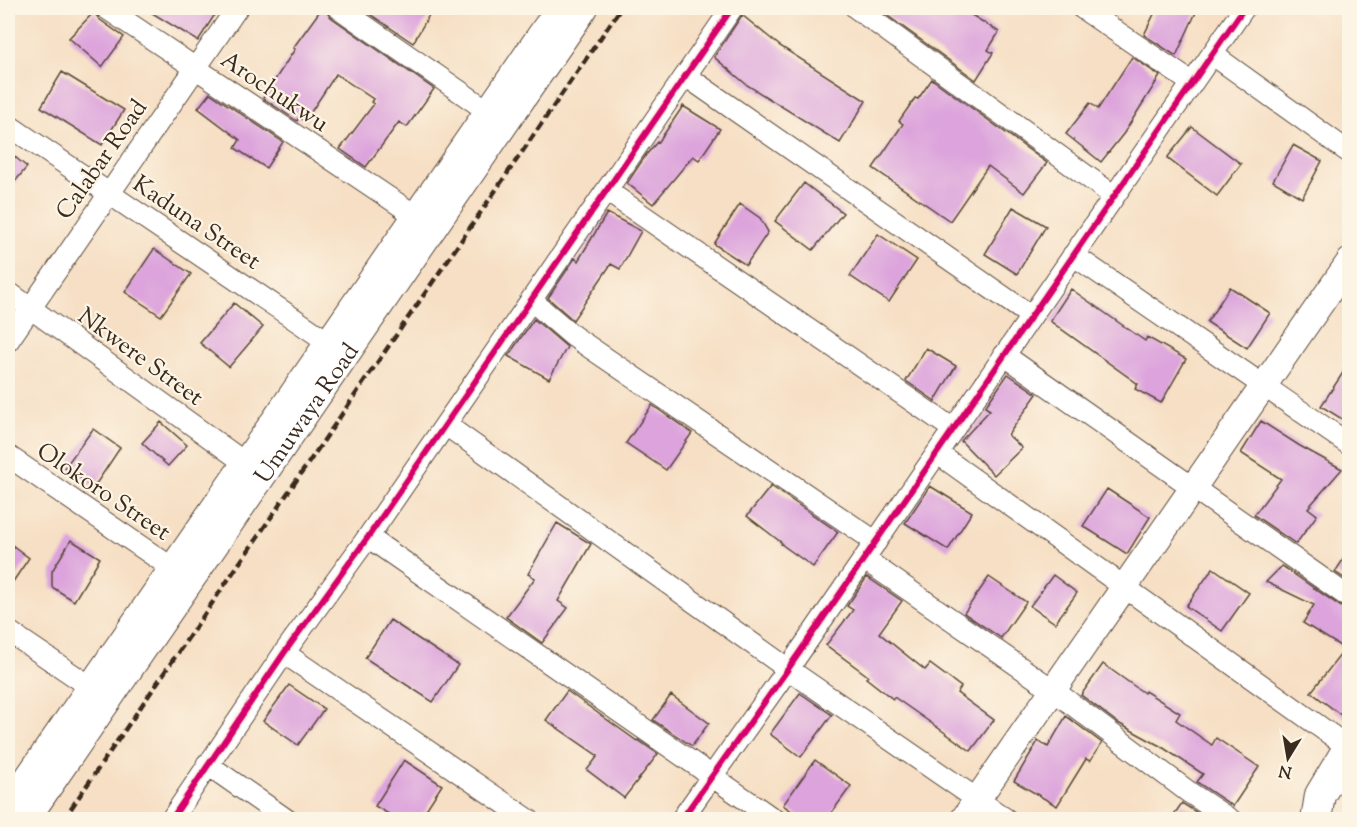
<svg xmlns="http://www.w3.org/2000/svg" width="1357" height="827" font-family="'Sorts Mill Goudy',serif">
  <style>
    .building { fill: #dca3dc }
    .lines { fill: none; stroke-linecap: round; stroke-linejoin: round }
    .minor-casing { stroke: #574537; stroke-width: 23 }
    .tertiary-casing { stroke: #574537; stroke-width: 28 }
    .secondary-casing { stroke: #574537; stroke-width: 32 }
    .minor { stroke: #fff; stroke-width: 21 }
    .tertiary { stroke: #fff; stroke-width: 26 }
    .secondary { stroke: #fff; stroke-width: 30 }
    .rail { stroke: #3b2a1e; stroke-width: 4.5; stroke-dasharray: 9 4.5; stroke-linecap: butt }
    .cycleway-casing { stroke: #fcf5e5; stroke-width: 10 }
    .cycleway { stroke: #d6006c; stroke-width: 6 }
    .labels { text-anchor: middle; stroke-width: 4.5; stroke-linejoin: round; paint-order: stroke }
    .street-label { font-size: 24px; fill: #3b2a1e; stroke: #fcf5e5 }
  </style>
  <rect width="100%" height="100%" fill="#fcf5e5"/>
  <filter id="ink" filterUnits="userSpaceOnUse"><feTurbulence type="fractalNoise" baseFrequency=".0167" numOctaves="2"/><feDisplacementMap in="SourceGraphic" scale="12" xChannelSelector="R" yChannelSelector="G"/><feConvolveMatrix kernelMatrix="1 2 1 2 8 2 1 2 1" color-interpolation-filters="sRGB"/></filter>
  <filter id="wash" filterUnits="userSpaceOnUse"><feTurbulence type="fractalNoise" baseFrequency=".008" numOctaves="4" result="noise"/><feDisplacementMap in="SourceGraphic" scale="24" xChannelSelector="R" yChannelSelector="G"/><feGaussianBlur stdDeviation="1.35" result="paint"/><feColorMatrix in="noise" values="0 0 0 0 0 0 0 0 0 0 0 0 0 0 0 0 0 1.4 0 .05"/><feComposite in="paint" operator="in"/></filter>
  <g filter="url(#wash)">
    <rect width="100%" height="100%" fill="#f6dfc4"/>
    <g id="blocks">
      <path class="building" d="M 144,8 L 219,8 L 198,41 Z
        M 322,8 L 326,8 L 328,14 L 332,18 L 434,89 L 407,127 L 399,122 L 366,167 L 340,149 L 374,104 L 371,102 L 373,99 L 336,74 L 305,121 L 299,117 L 297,121 L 263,98 L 295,49 L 293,48 Z
        M 361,8 L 433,8 L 413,43 Z
        M 877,8 L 975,8 L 970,14 L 999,32 L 988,50 L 993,53 L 976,80 Z
        M 1157,8 L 1198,8 L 1176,56 L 1144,35 Z
        M 94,12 L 99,19 L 124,37 L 102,67 L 69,38 Z
        M 742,15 L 780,46 L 866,101 L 840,143 L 747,85 L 714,57 Z
        M 1132,57 L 1160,76 L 1124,133 L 1101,162 L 1066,134 L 1090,103 L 1098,109 Z
        M 62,72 L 124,110 L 102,145 L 41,107 Z
        M 932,79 L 1047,163 L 1024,193 L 988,166 L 950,221 L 873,168 L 903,124 L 899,121 L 915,98 L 918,99 Z
        M 210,93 L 283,142 L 266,168 L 235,148 L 240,140 L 198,108 Z
        M 683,106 L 720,129 L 699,160 L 693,156 L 653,204 L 627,183 L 646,155 L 657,142 L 658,143 Z
        M 1192,127 L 1241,164 L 1217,196 L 1167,158 Z
        M 1293,145 L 1322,161 L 1302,198 L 1273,181 Z
        M 8,151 L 27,167 L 8,190 Z
        M 804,183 L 843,213 L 813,250 L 775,221 Z
        M 740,204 L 760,218 L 768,232 L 746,265 L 714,244 Z
        M 1013,207 L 1046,226 L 1017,274 L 985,254 Z
        M 607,213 L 641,231 L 620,269 L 611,264 L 573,320 L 548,298 L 575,258 L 578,261 Z
        M 878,234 L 917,260 L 889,302 L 850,276 Z
        M 154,249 L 191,274 L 161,316 L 125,292 Z
        M 1230,287 L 1270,313 L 1247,348 L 1207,322 Z
        M 1071,289 L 1145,341 L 1147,337 L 1186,359 L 1161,403 L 1135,389 L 1138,384 L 1050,321 Z
        M 234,303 L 263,327 L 229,367 L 200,343 Z
        M 534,319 L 567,347 L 549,379 L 508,356 Z
        M 926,348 L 956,366 L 935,401 L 906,381 Z
        M 1350,362 L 1350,424 L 1321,406 Z
        M 1008,374 L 1037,394 L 1008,435 L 1022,448 L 994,475 L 961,441 L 990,410 L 985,407 Z
        M 652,405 L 692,433 L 666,470 L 626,443 Z
        M 1261,421 L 1300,446 L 1342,469 L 1308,508 L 1317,515 L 1296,544 L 1254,515 L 1281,479 L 1241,453 Z
        M 161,422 L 187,445 L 168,466 L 142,443 Z
        M 93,429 L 120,448 L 94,487 L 65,467 Z
        M 771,486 L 838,532 L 813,567 L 781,544 L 782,543 L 747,516 Z
        M 930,486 L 972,512 L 948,550 L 905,523 Z
        M 1107,489 L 1150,517 L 1127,554 L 1083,526 Z
        M 557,523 L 591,544 L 558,601 L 568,608 L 542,643 L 506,617 L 535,578 L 528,574 Z
        M 71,540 L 100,558 L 74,601 L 52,587 L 52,571 Z
        M 8,542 L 29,558 L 8,589 Z
        M 1350,549 L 1350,582 L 1335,572 Z
        M 1282,566 L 1343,608 L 1350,611 L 1350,722 L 1311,692 L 1345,649 L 1303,623 L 1314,605 L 1266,582 Z
        M 1213,568 L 1249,593 L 1222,631 L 1186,606 Z
        M 1053,575 L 1077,593 L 1055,623 L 1030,606 Z
        M 867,577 L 902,601 L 879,633 L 925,670 L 930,664 L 961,687 L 957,693 L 994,720 L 971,751 L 894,697 L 893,699 L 866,678 L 868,676 L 826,645 L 853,610 L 847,606 Z
        M 989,577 L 1026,602 L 1001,638 L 964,613 Z
        M 390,620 L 458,665 L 433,702 L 365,658 Z
        M 1103,664 L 1144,693 L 1145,691 L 1180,713 L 1176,720 L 1212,745 L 1216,738 L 1259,767 L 1233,806 L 1197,782 L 1203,774 L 1162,747 L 1118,723 L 1081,695 Z
        M 289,685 L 324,709 L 298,745 L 263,721 Z
        M 567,691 L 637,741 L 638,740 L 658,754 L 624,798 L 587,770 L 598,756 L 546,720 Z
        M 800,693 L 832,715 L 801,757 L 770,734 Z
        M 671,695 L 709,723 L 692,746 L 653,720 Z
        M 1066,716 L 1102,743 L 1090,761 L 1086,759 L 1057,806 L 1014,781 L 1038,741 L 1048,747 Z
        M 404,760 L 442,785 L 420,819 L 397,819 L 375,806 Z
        M 815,760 L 851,786 L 827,819 L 803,819 L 783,805 Z
        M 1182,803 L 1183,804 L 1207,819 L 1171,819 Z"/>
    </g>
  </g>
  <g filter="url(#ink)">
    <use href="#blocks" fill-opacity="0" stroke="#574537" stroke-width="1.5"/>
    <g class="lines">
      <defs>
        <path id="minor" d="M 106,8 L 416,216
          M 339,8 L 488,111
          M 856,8 L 1114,196
          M 1082,8 L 1192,83
          M 1212,54 L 1350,153
          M 686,76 L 1031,316
          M 8,125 L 340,350
          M 607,191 L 953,429
          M 1073,255 L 1350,445
          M 8,292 L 245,463
          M 531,300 L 573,336 L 876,542
          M 8,341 L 237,8
          M 1004,355 L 1350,598
          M 446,425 L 788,669 L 1007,820
          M 937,453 L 1348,747
          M 8,456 L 172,568
          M 368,537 L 775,820
          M 864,559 L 1053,690 L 1190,793 L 1231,820
          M 8,631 L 104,696
          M 284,653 L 529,820
          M 207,764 L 287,820
          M 171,820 L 284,653 L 368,537 L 732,8
          M 681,820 L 788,669 L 1244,8"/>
        <g id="tertiary">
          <path d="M 8,806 L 559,8"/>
          <path id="s1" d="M 26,820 L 585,8"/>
          <path d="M 963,820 L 1350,261"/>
        </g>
        <path id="secondary" d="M 1316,820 L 1320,795 L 1350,745"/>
      </defs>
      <use href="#minor" class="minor-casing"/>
      <use href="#tertiary" class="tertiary-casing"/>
      <use href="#secondary" class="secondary-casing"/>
      <use href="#minor" class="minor"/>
      <use href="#tertiary" class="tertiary"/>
      <use href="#secondary" class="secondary"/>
      <path class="rail" d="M 63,820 L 621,8"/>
      <defs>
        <path id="cycleway" d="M 171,820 L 284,653 L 368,537 L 732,8
          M 681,820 L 788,669 L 1244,8"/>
      </defs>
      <use href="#cycleway" class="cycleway-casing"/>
      <use href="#cycleway" class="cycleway"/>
    </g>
  </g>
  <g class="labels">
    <g class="street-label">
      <text transform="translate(275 91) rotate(34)" y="8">Arochukwu</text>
      <text transform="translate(101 159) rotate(-55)" y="8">Calabar Road</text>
      <text transform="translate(197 222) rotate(34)" y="8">Kaduna Street</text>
      <text transform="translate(141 356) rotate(36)" y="8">Nkwere Street</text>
      <text dy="8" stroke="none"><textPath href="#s1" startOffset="494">Umuwaya Road</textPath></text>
      <text transform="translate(104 491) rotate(34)" y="8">Olokoro Street</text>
    </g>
  </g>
  <rect width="1357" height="827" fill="none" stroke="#fcf5e5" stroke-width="30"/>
  <g transform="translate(1288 758) rotate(191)" stroke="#fcf5e5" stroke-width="4.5" paint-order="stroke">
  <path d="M0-4.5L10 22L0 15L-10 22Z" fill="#3b2a1e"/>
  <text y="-9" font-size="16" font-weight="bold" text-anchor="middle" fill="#3b2a1e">N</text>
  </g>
</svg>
